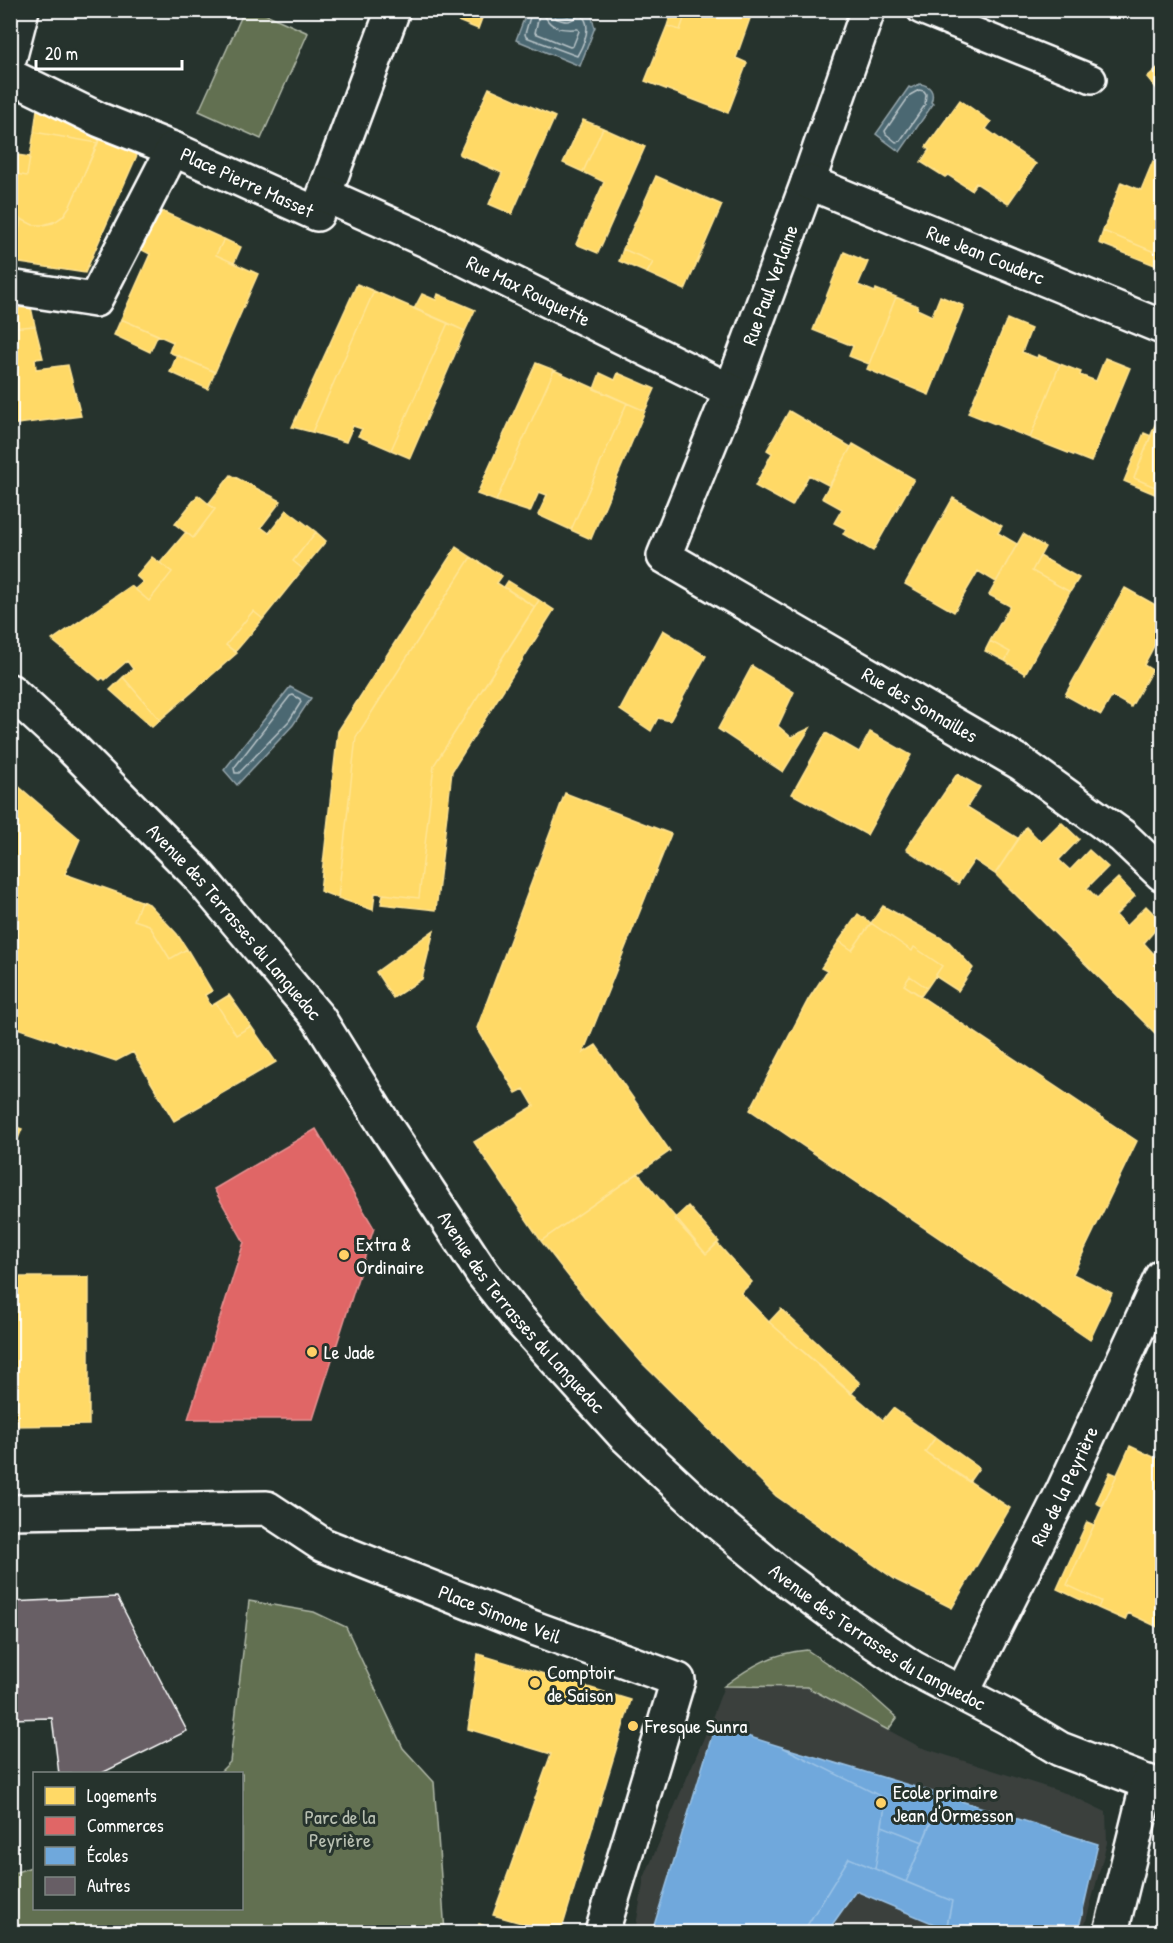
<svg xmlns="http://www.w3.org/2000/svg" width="1173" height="1943" font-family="'Patrick Hand',sans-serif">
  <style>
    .built { fill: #3a403e }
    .green { fill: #627051; stroke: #b0b8a8; stroke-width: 1.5 }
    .water { fill: #4c6872; stroke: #94a4aa; stroke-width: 1.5 }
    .homes { fill: #ffd966; stroke: #ffe494; stroke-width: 1.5 }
    .shops { fill: #e06666; stroke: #e99494; stroke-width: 1.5 }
    .schools { fill: #6fa8dc; stroke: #9ac2e6; stroke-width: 1.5 }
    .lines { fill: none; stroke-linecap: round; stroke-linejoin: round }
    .shore { stroke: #b7c3c7; stroke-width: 1.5 }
    .building { fill: #675e65; stroke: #fff; stroke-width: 1.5 }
    .lane-casing { stroke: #fff; stroke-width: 32 }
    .street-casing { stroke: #fff; stroke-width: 38 }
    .lane { stroke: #26332d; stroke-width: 27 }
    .street { stroke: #26332d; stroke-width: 33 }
    .poi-dot { fill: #ffd166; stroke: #26332d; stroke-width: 2 }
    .labels { text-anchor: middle; stroke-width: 6; stroke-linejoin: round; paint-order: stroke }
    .street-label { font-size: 20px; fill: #fff; stroke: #26332d }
    .poi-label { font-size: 20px; fill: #fff; stroke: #26332d; text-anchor: start }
    .park-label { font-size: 20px; fill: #b8bfb1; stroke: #26332d }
  </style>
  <rect width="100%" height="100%" fill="#26332d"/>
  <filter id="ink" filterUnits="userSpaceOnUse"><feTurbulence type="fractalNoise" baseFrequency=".0167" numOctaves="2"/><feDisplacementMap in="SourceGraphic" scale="12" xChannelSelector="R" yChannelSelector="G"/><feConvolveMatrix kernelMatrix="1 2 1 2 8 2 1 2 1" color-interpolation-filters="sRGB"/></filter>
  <g filter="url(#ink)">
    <path class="built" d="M 724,1686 L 807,1687 L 920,1747 L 1068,1794 L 1106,1812 L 1107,1843 L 1083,1932 L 635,1932 L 644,1878 L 709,1726 Z"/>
    <path class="green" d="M 244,11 L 259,11 L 308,33 L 261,139 L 199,111 Z
      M 249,1601 L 314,1612 L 346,1627 L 403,1748 L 434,1782 L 445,1932 L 11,1932 L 11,1874 L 34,1866 L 34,1908 L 242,1908 L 242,1774 L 219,1773 L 230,1762 Z
      M 807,1650 L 861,1686 L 897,1718 L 888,1730 L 807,1687 L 724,1686 C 751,1666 772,1653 807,1650 Z"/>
    <path class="water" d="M 527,11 L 551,11 L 568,16 C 575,12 587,5 592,17 C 593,20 593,24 595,27 L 580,66 L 516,40 Z
      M 920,84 C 930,85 935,92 931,102 L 933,104 L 900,152 L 876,134 L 909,87 L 911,88 Z
      M 290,687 L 311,698 L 293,725 L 237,785 L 224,770 Z"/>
    <path class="homes" d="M 461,10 L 485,10 L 478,29 L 458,21 Z
      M 672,10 L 687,10 L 680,30 L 667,26 Z
      M 687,10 L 753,10 L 736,58 L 747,63 L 728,113 L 645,81 L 667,26 L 680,30 Z
      M 1162,64 L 1162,95 L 1147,77 Z
      M 489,88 L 555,117 L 512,214 L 489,204 L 502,173 L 459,154 Z
      M 960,100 L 991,122 L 986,129 L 1036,164 L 1008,204 L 976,183 L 971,190 L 948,175 L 945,177 L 921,162 L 929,150 L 926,147 Z
      M 37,109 L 100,137 L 98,143 L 34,132 Z
      M 583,120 L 603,128 L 583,172 L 563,163 Z
      M 603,128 L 645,147 L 598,253 L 576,244 L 604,182 L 583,172 Z
      M 34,132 L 98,143 L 70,206 L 62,217 L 53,223 L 43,225 L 33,225 L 21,219 L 14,262 L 10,262 L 10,173 L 27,176 Z
      M 100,137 L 138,153 L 85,273 L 14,262 L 21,219 L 33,225 L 43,225 L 56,221 L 64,215 L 70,206 Z
      M 10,154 L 30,157 L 27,176 L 10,173 Z
      M 1153,161 L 1162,165 L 1162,255 L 1103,231 L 1121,182 L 1141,190 Z
      M 656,176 L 722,205 L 685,290 L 647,273 L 653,262 L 623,249 Z
      M 159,210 L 224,239 L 216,255 L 258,274 L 215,372 L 169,352 L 173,342 L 121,319 L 150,254 L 142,250 Z
      M 1103,231 L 1162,255 L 1162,268 L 1099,243 Z
      M 224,239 L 241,247 L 234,263 L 216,255 Z
      M 623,249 L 653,262 L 647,273 L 619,261 Z
      M 844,252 L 868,262 L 858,285 L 875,292 L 876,289 L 896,297 L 869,364 L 849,356 L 853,346 L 813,330 Z
      M 357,284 L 374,291 L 312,432 L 292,427 Z
      M 374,291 L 448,323 L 391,450 L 358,436 L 362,429 L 353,426 L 346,442 L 312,432 Z
      M 422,294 L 436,300 L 438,294 L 475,310 L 465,331 L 414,309 Z
      M 940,296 L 964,306 L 929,395 L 867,369 L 896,297 L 918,306 L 917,309 L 932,316 Z
      M 31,307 L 35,326 L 10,328 L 10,309 Z
      M 121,319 L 158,335 L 150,352 L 114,335 Z
      M 1007,319 L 1031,329 L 1022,352 L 1037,358 L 1038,355 L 1060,364 L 1030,438 L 968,413 Z
      M 448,323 L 465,331 L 410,458 L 391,450 Z
      M 35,326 L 43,358 L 35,359 L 36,369 L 68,365 L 81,416 L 10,425 L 10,328 Z
      M 177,355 L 215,372 L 208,389 L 170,372 Z
      M 1105,358 L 1130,368 L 1091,462 L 1030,438 L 1060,364 L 1081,372 L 1080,375 L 1096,381 Z
      M 536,363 L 554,370 L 496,501 L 477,494 Z
      M 554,370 L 627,403 L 571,530 L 538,515 L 547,495 L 539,492 L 530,512 L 496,501 Z
      M 600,373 L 615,380 L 618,373 L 655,389 L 645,411 L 594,389 Z
      M 627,403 L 645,411 L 591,539 L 571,530 Z
      M 1162,407 L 1162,490 L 1134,478 Z
      M 789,411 L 851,447 L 830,486 L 809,475 L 792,506 L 755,486 L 772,453 L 767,450 Z
      M 1144,433 L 1151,436 L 1134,478 L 1162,490 L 1162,497 L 1124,481 Z
      M 853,444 L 914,479 L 873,551 L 843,534 L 846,529 L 834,523 L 842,509 L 822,498 Z
      M 231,475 L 281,501 L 261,527 L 269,533 L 287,510 L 316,532 L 293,561 L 303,569 L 263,619 L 253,611 L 226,645 L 237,653 L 160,720 L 123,677 L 133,669 L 127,661 L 105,680 L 103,678 L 100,680 L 52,640 L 131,586 L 149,601 L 172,572 L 160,563 L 186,532 L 193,538 L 215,509 L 208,504 Z
      M 198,495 L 215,509 L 193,538 L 175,524 Z
      M 953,498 L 1002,526 L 998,533 L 1017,544 L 996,582 L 978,571 L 954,612 L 905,584 Z
      M 316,532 L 326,541 L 303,569 L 293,561 Z
      M 1023,534 L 1045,547 L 1032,571 L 1070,592 L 1025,674 L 1005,661 L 1010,652 L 990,641 L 1010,606 L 989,595 Z
      M 456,547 L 471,557 L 356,737 L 338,898 L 320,891 L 338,731 Z
      M 1040,556 L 1079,578 L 1070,592 L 1032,571 Z
      M 152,557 L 172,572 L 149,601 L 135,589 L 143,582 L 136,576 Z
      M 471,557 L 502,576 L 497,583 L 535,607 L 434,765 L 419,898 L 375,893 L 373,910 L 338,898 L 356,737 Z
      M 508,581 L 539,600 L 535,607 L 504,587 Z
      M 1125,588 L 1161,608 L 1158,613 L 1162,615 L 1162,631 L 1144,665 L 1152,670 L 1131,707 L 1112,696 L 1101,715 L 1065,695 Z
      M 539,600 L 554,610 L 452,771 L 436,910 L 381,904 L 383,894 L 419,898 L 434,765 Z
      M 253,611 L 263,619 L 235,652 L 226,645 Z
      M 663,630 L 706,656 L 670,721 L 658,718 L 651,731 L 620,710 Z
      M 990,641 L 1010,652 L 1005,661 L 985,651 Z
      M 752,666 L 794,692 L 778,726 L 791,737 L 810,728 L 783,772 L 718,729 Z
      M 123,677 L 160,720 L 152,727 L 110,690 Z
      M 870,732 L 911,755 L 867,835 L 792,794 L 826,733 L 859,752 Z
      M 957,774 L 980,787 L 967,807 L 1019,839 L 995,874 L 974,860 L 958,884 L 906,849 Z
      M 10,779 L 80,839 L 65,874 L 141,901 L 134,920 L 149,925 L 170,959 L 187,949 L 212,991 L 205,995 L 211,1006 L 216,1003 L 236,1035 L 251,1026 L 276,1062 L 174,1121 L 133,1052 L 116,1061 L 17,1028 L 10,1046 Z
      M 565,793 L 671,834 L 583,1053 L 596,1045 L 670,1151 L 541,1241 L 474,1142 L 534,1106 L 524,1089 L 516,1093 L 477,1028 Z
      M 1061,822 L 1079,839 L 1059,860 L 1070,870 L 1089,850 L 1108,867 L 1087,888 L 1097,898 L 1118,878 L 1135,896 L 1116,915 L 1126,926 L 1146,906 L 1162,922 L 1144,943 L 1154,954 L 1162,945 L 1162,1040 L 995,874 L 1026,827 L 1041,842 Z
      M 141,901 L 149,904 L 177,934 L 187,949 L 170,959 L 149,925 L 134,920 Z
      M 883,906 L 949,942 L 973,968 L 958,991 L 935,976 L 942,966 L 914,947 L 912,951 L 871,923 Z
      M 858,914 L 871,923 L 852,950 L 839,941 Z
      M 871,923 L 912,951 L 914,947 L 942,966 L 927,988 L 910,976 L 904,985 L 1137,1141 L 1073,1274 L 1112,1293 L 1090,1340 L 750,1110 L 808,1000 L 827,971 L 821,968 L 839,941 L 852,950 Z
      M 434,930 L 422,979 L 393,998 L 376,972 Z
      M 910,976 L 927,988 L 921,996 L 904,985 Z
      M 229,995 L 251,1026 L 236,1035 L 216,1003 Z
      M 10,1125 L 22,1129 L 10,1158 Z
      M 638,1173 L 706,1254 L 717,1243 L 752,1282 L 741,1293 L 769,1322 L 883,1420 L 893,1408 L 935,1438 L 925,1452 L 1010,1508 L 952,1608 L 896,1580 L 776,1496 L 643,1364 L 590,1304 L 541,1241 Z
      M 688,1206 L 719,1242 L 706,1254 L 674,1219 Z
      M 10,1277 L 89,1277 L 89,1425 L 10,1426 Z
      M 781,1309 L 860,1383 L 851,1394 L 769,1322 Z
      M 936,1437 L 979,1468 L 969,1482 L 925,1452 Z
      M 1130,1446 L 1162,1461 L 1162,1629 L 1128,1613 L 1125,1620 L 1098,1608 L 1101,1601 L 1067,1585 Z
      M 1110,1472 L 1117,1475 L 1102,1506 L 1096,1503 Z
      M 1087,1522 L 1094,1525 L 1067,1585 L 1101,1601 L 1098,1608 L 1057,1589 Z
      M 478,1654 L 631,1700 L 561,1932 L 553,1932 L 493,1915 L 551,1754 L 468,1729 Z
      M 479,1924 L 506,1932 L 476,1932 Z"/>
    <path class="shops" d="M 316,1129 L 374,1228 L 313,1419 L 188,1419 L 244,1242 L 214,1189 Z"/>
    <path class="schools" d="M 715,1726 L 782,1747 L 886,1799 L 875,1869 L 849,1858 L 803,1932 L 652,1932 Z
      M 782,1747 L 942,1795 L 923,1842 L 882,1826 L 886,1799 Z
      M 942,1795 L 1098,1844 L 1078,1932 L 946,1932 L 952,1901 L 906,1882 Z
      M 882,1826 L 923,1842 L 906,1882 L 875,1869 Z
      M 849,1858 L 952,1901 L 946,1929 L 856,1891 L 827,1932 L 803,1932 Z"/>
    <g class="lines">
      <path class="shore" d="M 532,10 L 525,34 L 526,37 L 577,56 C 584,44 594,24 580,14 C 571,22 567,23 555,18 L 553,10
        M 542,12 C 544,15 546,18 548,21 C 556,31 569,29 578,29 L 579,31 L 573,46 L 570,47 L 535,33 L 539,15 Z
        M 919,90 L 924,91 L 926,94 L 925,105 L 900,141 L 896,142 L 886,134 L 885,131 L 910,95 Z
        M 293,695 L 300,699 L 301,702 L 289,721 L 239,773 L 235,773 L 234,768 L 290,696 Z"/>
    </g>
    <path class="building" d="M 117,1597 L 187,1731 L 100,1774 L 59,1774 L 52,1718 L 10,1719 L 10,1602 Z"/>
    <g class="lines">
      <defs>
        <path id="lane" d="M 921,10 L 1092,79"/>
        <g id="street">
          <path id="s1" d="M 868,10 L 808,182 L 731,391 L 664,556 L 1022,764 L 1122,836 L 1162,874"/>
          <path d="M 10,56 L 22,10"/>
          <path id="s2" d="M 10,76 L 100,120 L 173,149 L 317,214 L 393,10"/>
          <path id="s3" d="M 808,182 L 1162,327"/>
          <path id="s4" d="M 325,195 L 428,241 L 731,391"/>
          <path d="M 10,287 L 95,300 L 173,149"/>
          <path id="s5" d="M 10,691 L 71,747 L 196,873 L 319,1019 L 384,1124 L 483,1274 L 517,1317 L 623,1434 L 717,1522 L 782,1576 L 840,1619 L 913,1668 L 1007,1717 L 1060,1749 L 1162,1788"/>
          <path id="s6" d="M 10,1512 L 267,1508 L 323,1545 L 534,1628 L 678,1680 L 602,1932"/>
          <path id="s7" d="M 962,1693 L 1063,1491 L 1162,1276"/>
          <path d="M 1111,1932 L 1148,1782"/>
        </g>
      </defs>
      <use href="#lane" class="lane-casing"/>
      <use href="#street" class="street-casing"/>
      <use href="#lane" class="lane"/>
      <use href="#street" class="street"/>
    </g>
  </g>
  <g class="poi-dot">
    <circle cx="344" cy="1255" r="6"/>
    <circle cx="312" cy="1352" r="6"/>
    <circle cx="535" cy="1683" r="6"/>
    <circle cx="633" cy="1726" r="6"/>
    <circle cx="881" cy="1803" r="6"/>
  </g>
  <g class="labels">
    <g class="street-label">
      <text dy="7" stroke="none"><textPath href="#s2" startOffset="260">Place Pierre Masset</textPath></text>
      <text dy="7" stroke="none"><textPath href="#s3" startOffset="192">Rue Jean Couderc</textPath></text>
      <text transform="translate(770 285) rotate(-70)" y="7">Rue Paul Verlaine</text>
      <text dy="7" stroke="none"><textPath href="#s4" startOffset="225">Rue Max Rouquette</textPath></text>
      <text dy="7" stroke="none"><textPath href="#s1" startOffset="879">Rue des Sonnailles</textPath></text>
      <text dy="7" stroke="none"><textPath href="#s5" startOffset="322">Avenue des Terrasses du Languedoc</textPath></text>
      <text dy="7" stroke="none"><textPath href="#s5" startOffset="808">Avenue des Terrasses du Languedoc</textPath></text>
      <text dy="7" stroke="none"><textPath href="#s7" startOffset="231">Rue de la Peyrière</textPath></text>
      <text dy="7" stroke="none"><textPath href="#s6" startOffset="514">Place Simone Veil</textPath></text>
      <text dy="7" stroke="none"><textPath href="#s5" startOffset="1294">Avenue des Terrasses du Languedoc</textPath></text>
    </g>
    <g class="poi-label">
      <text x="356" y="1251">Extra &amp;<tspan x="356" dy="23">Ordinaire</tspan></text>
      <text x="324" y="1359">Le Jade</text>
      <text x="547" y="1679">Comptoir<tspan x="547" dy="23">de Saison</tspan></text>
      <text x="645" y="1733">Fresque Sunra</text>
      <text x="893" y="1799">Ecole primaire<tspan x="893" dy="23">Jean d'Ormesson</tspan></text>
    </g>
    <g class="park-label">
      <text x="340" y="1824">Parc de la<tspan x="340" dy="23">Peyrière</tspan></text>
    </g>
  </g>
  <rect width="1173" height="1943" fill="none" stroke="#26332d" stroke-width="36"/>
  <rect x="18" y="18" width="1137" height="1907" fill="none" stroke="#fff" stroke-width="2" filter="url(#ink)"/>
  <rect x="33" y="1772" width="210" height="138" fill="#26332d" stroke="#7d8581" stroke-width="1.5"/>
  <rect x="45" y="1787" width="30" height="18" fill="#ffd966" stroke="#7d8581" stroke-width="1.5"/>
  <text x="87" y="1802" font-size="18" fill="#ffffff">Logements</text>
  <rect x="45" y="1817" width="30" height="18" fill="#e06666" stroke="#7d8581" stroke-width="1.5"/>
  <text x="87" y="1832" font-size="18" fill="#ffffff">Commerces</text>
  <rect x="45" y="1847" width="30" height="18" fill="#6fa8dc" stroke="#7d8581" stroke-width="1.5"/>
  <text x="87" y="1862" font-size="18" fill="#ffffff">Écoles</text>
  <rect x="45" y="1877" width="30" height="18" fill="#675e65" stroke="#7d8581" stroke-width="1.5"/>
  <text x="87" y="1892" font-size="18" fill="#ffffff">Autres</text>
  <path d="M36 60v9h146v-9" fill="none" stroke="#ffffff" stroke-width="3"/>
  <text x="45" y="60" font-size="18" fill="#ffffff" stroke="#26332d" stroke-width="4.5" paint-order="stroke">20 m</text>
</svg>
